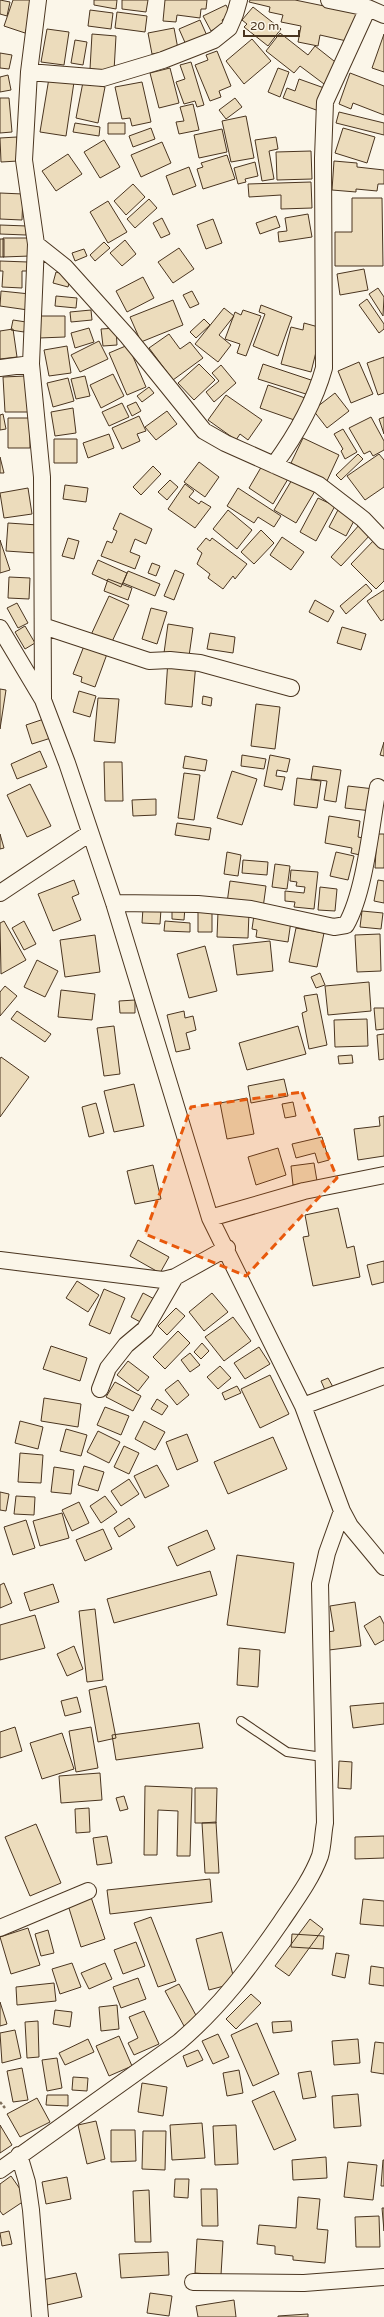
<svg xmlns="http://www.w3.org/2000/svg" width="384" height="2317" font-family="'Varela Round',sans-serif">
  <style>
    .building { fill: #ecdcbc; stroke: #4a3520 }
    .lines { fill: none; stroke-linecap: round; stroke-linejoin: round }
    .service-casing { stroke: #4a3520; stroke-width: 10 }
    .minor-casing { stroke: #4a3520; stroke-width: 18 }
    .path { stroke: #7f6f5c; stroke-width: 2.5; stroke-dasharray: 3 2; stroke-linecap: butt }
    .service { stroke: #fbf6e9; stroke-width: 8 }
    .minor { stroke: #fbf6e9; stroke-width: 16 }
    .marked { fill: #e8590c; fill-opacity: 0.2; stroke: #e8590c; stroke-width: 3; stroke-dasharray: 8 5; stroke-linejoin: round }
  </style>
  <rect width="100%" height="100%" fill="#fbf6e9"/>
  <path class="building" d="M 0,0 L 10,2 L 7,16 L 0,14 Z
    M 13,0 L 29,0 L 36,2 L 25,33 L 4,26 Z
    M 94,0 L 117,0 L 116,9 L 94,5 Z
    M 122,0 L 148,0 L 146,12 L 122,9 Z
    M 165,0 L 207,0 L 206,9 L 201,9 L 200,18 L 177,15 L 176,22 L 163,21 Z
    M 250,0 L 295,0 L 358,13 L 351,42 L 320,35 L 318,46 L 298,42 L 301,26 L 281,22 L 283,15 L 269,12 L 270,7 L 249,2 Z
    M 226,5 L 231,15 L 222,20 L 224,24 L 211,31 L 203,16 Z
    M 253,7 L 281,29 L 268,46 L 244,27 L 247,24 L 242,20 Z
    M 90,10 L 113,13 L 111,29 L 88,26 Z
    M 117,12 L 147,16 L 145,32 L 115,28 Z
    M 200,20 L 208,38 L 187,47 L 179,29 Z
    M 174,28 L 178,49 L 152,54 L 148,33 Z
    M 47,29 L 69,32 L 64,65 L 41,62 Z
    M 280,33 L 308,55 L 315,46 L 339,65 L 324,84 L 300,66 L 294,73 L 266,51 Z
    M 92,34 L 116,36 L 114,71 L 90,69 Z
    M 384,34 L 384,72 L 372,68 Z
    M 252,39 L 271,61 L 244,84 L 226,61 Z
    M 75,40 L 87,42 L 83,65 L 71,63 Z
    M 217,51 L 231,86 L 219,91 L 221,97 L 210,101 L 195,65 L 208,60 L 206,55 Z
    M 0,53 L 12,55 L 9,69 L 0,68 Z
    M 191,62 L 204,105 L 197,107 L 195,101 L 184,104 L 176,82 L 185,79 L 180,65 Z
    M 170,68 L 179,103 L 159,108 L 150,73 Z
    M 278,68 L 289,72 L 280,97 L 268,92 Z
    M 350,73 L 384,86 L 384,115 L 353,103 L 351,109 L 339,104 Z
    M 8,75 L 11,90 L 0,92 L 0,77 Z
    M 49,78 L 74,82 L 66,136 L 40,132 Z
    M 299,79 L 327,89 L 319,111 L 283,98 L 287,88 L 295,91 Z
    M 83,82 L 105,87 L 98,123 L 76,118 Z
    M 142,82 L 151,122 L 132,126 L 130,118 L 122,119 L 115,87 Z
    M 0,98 L 9,98 L 12,132 L 0,133 Z
    M 235,98 L 242,107 L 226,119 L 219,110 Z
    M 193,104 L 199,130 L 179,134 L 176,122 L 184,121 L 180,107 Z
    M 339,112 L 384,123 L 384,135 L 336,123 Z
    M 246,116 L 254,158 L 231,162 L 222,121 Z
    M 75,123 L 100,127 L 99,136 L 73,132 Z
    M 108,123 L 125,123 L 125,134 L 108,134 Z
    M 151,128 L 155,139 L 133,147 L 129,136 Z
    M 343,128 L 375,137 L 367,163 L 335,153 Z
    M 222,129 L 227,152 L 199,158 L 194,135 Z
    M 17,137 L 18,161 L 1,162 L 0,138 Z
    M 276,137 L 278,149 L 269,151 L 274,179 L 262,181 L 255,140 Z
    M 104,140 L 120,167 L 100,178 L 84,152 Z
    M 162,142 L 171,163 L 141,177 L 131,155 Z
    M 311,151 L 312,179 L 277,180 L 276,152 Z
    M 68,154 L 82,174 L 56,191 L 42,171 Z
    M 227,155 L 235,179 L 203,189 L 197,169 L 203,167 L 201,163 Z
    M 334,161 L 357,163 L 357,167 L 384,170 L 384,184 L 378,184 L 377,191 L 356,189 L 356,192 L 332,190 Z
    M 255,162 L 258,176 L 245,179 L 246,182 L 238,184 L 234,168 Z
    M 189,167 L 196,186 L 173,195 L 166,176 Z
    M 311,182 L 312,208 L 281,209 L 281,195 L 249,197 L 248,184 Z
    M 133,184 L 145,197 L 126,215 L 114,201 Z
    M 0,193 L 23,194 L 22,220 L 0,219 Z
    M 352,198 L 382,198 L 383,266 L 335,266 L 335,232 L 352,232 Z
    M 149,199 L 157,208 L 135,228 L 127,219 Z
    M 108,201 L 127,232 L 108,243 L 90,212 Z
    M 308,214 L 312,237 L 279,242 L 278,232 L 287,231 L 285,218 Z
    M 276,216 L 280,227 L 260,234 L 256,223 Z
    M 162,218 L 170,234 L 161,238 L 153,223 Z
    M 213,219 L 222,243 L 206,249 L 197,225 Z
    M 0,225 L 27,226 L 26,235 L 0,234 Z
    M 3,238 L 30,238 L 30,256 L 3,257 Z
    M 0,239 L 4,239 L 4,257 L 0,257 Z
    M 125,240 L 136,254 L 122,266 L 110,253 Z
    M 104,242 L 110,248 L 95,261 L 90,255 Z
    M 179,248 L 194,269 L 173,283 L 158,262 Z
    M 84,249 L 87,256 L 75,261 L 72,253 Z
    M 0,261 L 28,262 L 27,271 L 22,271 L 22,288 L 2,287 L 3,271 L 0,271 Z
    M 364,269 L 368,290 L 340,295 L 337,274 Z
    M 56,272 L 71,276 L 68,287 L 53,283 Z
    M 143,277 L 154,298 L 127,312 L 116,291 Z
    M 378,288 L 384,297 L 383,316 L 369,294 Z
    M 1,291 L 30,294 L 28,310 L 0,306 Z
    M 192,291 L 199,304 L 190,308 L 183,295 Z
    M 56,296 L 77,298 L 76,308 L 55,306 Z
    M 367,299 L 384,324 L 384,329 L 379,333 L 359,305 Z
    M 173,300 L 183,325 L 141,342 L 130,317 Z
    M 261,305 L 292,317 L 278,356 L 253,346 L 265,314 L 259,312 Z
    M 224,308 L 234,316 L 219,335 L 231,345 L 218,362 L 195,344 Z
    M 91,310 L 92,320 L 71,322 L 70,312 Z
    M 243,310 L 261,316 L 246,356 L 237,353 L 240,344 L 225,339 L 235,312 L 241,315 Z
    M 39,316 L 65,316 L 65,337 L 39,338 Z
    M 204,319 L 210,325 L 196,338 L 190,332 Z
    M 13,320 L 26,322 L 24,332 L 11,330 Z
    M 304,323 L 322,328 L 311,372 L 281,364 L 291,327 L 303,330 Z
    M 89,328 L 94,342 L 75,348 L 71,333 Z
    M 116,328 L 117,345 L 103,346 L 101,329 Z
    M 13,329 L 17,357 L 0,359 L 0,331 Z
    M 169,334 L 180,349 L 190,342 L 203,358 L 173,380 L 149,348 Z
    M 99,341 L 108,359 L 80,372 L 71,355 Z
    M 128,345 L 146,387 L 127,395 L 109,353 Z
    M 67,346 L 71,373 L 49,376 L 44,350 Z
    M 384,357 L 384,393 L 378,395 L 367,363 Z
    M 359,362 L 373,394 L 351,403 L 338,371 Z
    M 199,364 L 215,380 L 194,400 L 178,383 Z
    M 263,364 L 314,381 L 309,395 L 258,379 Z
    M 221,365 L 236,383 L 214,402 L 206,392 L 219,381 L 212,373 Z
    M 113,374 L 124,396 L 101,408 L 90,385 Z
    M 26,376 L 28,412 L 5,412 L 3,377 Z
    M 85,376 L 90,396 L 76,399 L 71,379 Z
    M 68,378 L 74,401 L 53,407 L 47,383 Z
    M 268,385 L 308,399 L 300,422 L 260,408 Z
    M 149,387 L 154,393 L 142,402 L 137,396 Z
    M 335,393 L 349,411 L 327,428 L 313,410 Z
    M 226,395 L 262,420 L 248,440 L 240,434 L 236,440 L 208,420 Z
    M 136,402 L 141,411 L 132,416 L 127,406 Z
    M 122,403 L 129,417 L 109,426 L 102,412 Z
    M 73,408 L 76,433 L 55,436 L 51,412 Z
    M 167,411 L 177,424 L 156,440 L 145,427 Z
    M 3,414 L 6,429 L 0,430 L 0,415 Z
    M 139,416 L 146,431 L 137,434 L 140,441 L 122,449 L 112,428 Z
    M 371,417 L 384,441 L 384,450 L 373,456 L 370,451 L 364,454 L 349,428 Z
    M 384,417 L 384,434 L 379,419 Z
    M 8,418 L 30,418 L 30,448 L 8,448 Z
    M 343,429 L 357,452 L 345,459 L 341,451 L 343,449 L 334,434 Z
    M 109,434 L 114,448 L 88,458 L 83,443 Z
    M 303,438 L 339,455 L 326,483 L 291,463 Z
    M 54,439 L 77,439 L 77,463 L 54,463 Z
    M 358,454 L 363,459 L 341,480 L 336,475 Z
    M 379,454 L 384,460 L 384,487 L 365,500 L 347,476 Z
    M 0,457 L 4,473 L 0,473 Z
    M 199,462 L 219,477 L 205,497 L 184,482 Z
    M 263,464 L 288,479 L 273,504 L 249,488 Z
    M 153,466 L 161,474 L 141,495 L 133,487 Z
    M 293,478 L 315,491 L 296,523 L 274,510 Z
    M 170,480 L 178,487 L 167,500 L 158,492 Z
    M 185,484 L 194,491 L 189,497 L 199,504 L 201,501 L 211,507 L 195,528 L 168,509 Z
    M 65,485 L 88,488 L 86,502 L 63,499 Z
    M 28,488 L 32,514 L 4,518 L 0,493 Z
    M 238,488 L 281,516 L 274,527 L 258,517 L 254,523 L 227,506 Z
    M 318,498 L 335,506 L 316,541 L 300,532 Z
    M 339,508 L 356,517 L 346,536 L 329,527 Z
    M 228,510 L 252,530 L 237,549 L 213,529 Z
    M 120,513 L 152,529 L 146,544 L 135,539 L 130,552 L 140,556 L 135,569 L 101,556 L 107,541 L 112,543 L 117,531 L 113,529 Z
    M 8,523 L 38,525 L 36,553 L 6,551 Z
    M 360,524 L 371,534 L 341,566 L 331,557 Z
    M 261,530 L 274,543 L 254,564 L 241,552 Z
    M 282,537 L 304,552 L 291,570 L 270,555 Z
    M 68,538 L 79,541 L 74,559 L 62,556 Z
    M 206,538 L 210,541 L 212,538 L 247,564 L 235,579 L 233,576 L 223,589 L 208,578 L 210,574 L 197,564 L 202,553 L 197,549 Z
    M 376,538 L 384,546 L 384,581 L 376,589 L 351,564 Z
    M 0,540 L 10,570 L 0,573 Z
    M 98,560 L 127,573 L 121,587 L 92,574 Z
    M 152,563 L 160,566 L 156,576 L 148,573 Z
    M 175,570 L 184,574 L 174,600 L 164,596 Z
    M 128,571 L 160,584 L 155,596 L 123,583 Z
    M 9,577 L 30,578 L 29,599 L 8,598 Z
    M 108,579 L 132,588 L 128,600 L 104,591 Z
    M 366,584 L 372,591 L 346,614 L 340,606 Z
    M 384,590 L 384,619 L 381,621 L 367,601 Z
    M 109,596 L 129,605 L 110,646 L 90,637 Z
    M 315,600 L 334,611 L 328,622 L 309,612 Z
    M 17,603 L 28,623 L 18,628 L 7,608 Z
    M 151,608 L 167,612 L 157,644 L 142,639 Z
    M 168,624 L 193,628 L 189,656 L 164,653 Z
    M 25,626 L 35,643 L 25,649 L 15,632 Z
    M 342,627 L 366,634 L 361,650 L 337,643 Z
    M 210,633 L 235,637 L 233,653 L 207,649 Z
    M 84,646 L 107,654 L 95,687 L 81,682 L 82,677 L 73,674 Z
    M 168,660 L 196,663 L 192,707 L 165,704 Z
    M 0,689 L 6,690 L 0,729 Z
    M 79,691 L 96,696 L 90,717 L 73,712 Z
    M 203,696 L 212,698 L 211,706 L 202,704 Z
    M 98,698 L 119,699 L 115,743 L 94,741 Z
    M 256,704 L 280,707 L 275,749 L 251,746 Z
    M 44,719 L 51,738 L 32,744 L 26,725 Z
    M 384,742 L 384,756 L 380,755 Z
    M 40,751 L 47,767 L 17,779 L 11,764 Z
    M 242,755 L 266,759 L 264,769 L 241,766 Z
    M 270,755 L 290,759 L 287,772 L 277,770 L 276,776 L 285,777 L 282,790 L 264,786 Z
    M 185,756 L 207,760 L 205,771 L 183,768 Z
    M 104,762 L 122,762 L 123,801 L 105,801 Z
    M 313,766 L 341,770 L 336,802 L 324,800 L 327,781 L 311,779 Z
    M 232,771 L 257,779 L 242,825 L 217,818 Z
    M 184,773 L 200,775 L 194,820 L 178,818 Z
    M 297,778 L 321,781 L 317,808 L 294,805 Z
    M 30,784 L 51,826 L 27,837 L 7,795 Z
    M 348,786 L 383,790 L 381,812 L 345,808 Z
    M 156,799 L 156,815 L 133,816 L 132,800 Z
    M 329,816 L 360,821 L 358,837 L 363,838 L 360,855 L 351,853 L 352,848 L 325,843 Z
    M 177,823 L 211,828 L 209,840 L 175,835 Z
    M 0,834 L 4,848 L 0,849 Z
    M 377,834 L 384,834 L 384,868 L 375,868 Z
    M 227,852 L 241,855 L 238,876 L 224,874 Z
    M 336,852 L 354,856 L 348,880 L 330,876 Z
    M 243,860 L 268,862 L 267,875 L 242,873 Z
    M 275,864 L 290,866 L 287,889 L 272,887 Z
    M 291,870 L 318,872 L 314,909 L 294,907 L 295,902 L 285,901 L 285,891 L 304,893 L 305,887 L 296,886 L 297,882 L 290,881 Z
    M 74,880 L 79,894 L 72,897 L 81,920 L 53,931 L 38,894 Z
    M 378,880 L 384,881 L 384,903 L 374,901 Z
    M 230,881 L 266,886 L 263,908 L 227,903 Z
    M 320,887 L 337,889 L 335,911 L 318,910 Z
    M 172,907 L 185,907 L 184,920 L 172,919 Z
    M 143,908 L 161,909 L 160,924 L 142,923 Z
    M 198,911 L 212,911 L 212,932 L 198,932 Z
    M 362,911 L 383,913 L 381,929 L 360,927 Z
    M 218,912 L 249,913 L 248,938 L 217,937 Z
    M 254,915 L 291,921 L 288,942 L 256,937 L 257,930 L 252,929 Z
    M 4,921 L 26,960 L 1,974 L 0,923 Z
    M 24,921 L 36,944 L 24,950 L 12,928 Z
    M 165,921 L 190,923 L 190,932 L 164,931 Z
    M 296,928 L 324,933 L 317,967 L 289,962 Z
    M 380,934 L 381,971 L 357,972 L 355,935 Z
    M 95,935 L 100,972 L 65,977 L 60,940 Z
    M 270,941 L 273,971 L 237,975 L 233,945 Z
    M 205,946 L 217,991 L 189,998 L 177,954 Z
    M 37,960 L 58,971 L 45,997 L 24,987 Z
    M 320,973 L 325,985 L 316,988 L 311,977 Z
    M 369,982 L 371,1011 L 328,1015 L 325,986 Z
    M 5,986 L 17,996 L 0,1016 L 0,992 Z
    M 61,990 L 95,994 L 92,1020 L 58,1017 Z
    M 317,994 L 327,1045 L 309,1049 L 302,1013 L 307,1011 L 304,996 Z
    M 135,1000 L 135,1013 L 120,1013 L 119,1001 Z
    M 374,1008 L 384,1008 L 384,1029 L 376,1030 Z
    M 17,1011 L 51,1034 L 45,1042 L 11,1019 Z
    M 184,1011 L 185,1018 L 193,1016 L 196,1030 L 186,1033 L 190,1049 L 176,1052 L 167,1015 Z
    M 367,1019 L 368,1046 L 335,1047 L 334,1020 Z
    M 114,1026 L 120,1074 L 104,1076 L 97,1028 Z
    M 298,1026 L 306,1054 L 247,1070 L 239,1043 Z
    M 384,1034 L 384,1059 L 379,1060 L 377,1035 Z
    M 352,1055 L 353,1063 L 339,1064 L 338,1056 Z
    M 1,1057 L 29,1077 L 0,1117 L 0,1059 Z
    M 284,1079 L 288,1096 L 251,1103 L 248,1086 Z
    M 134,1084 L 144,1126 L 114,1132 L 104,1091 Z
    M 247,1098 L 254,1134 L 227,1139 L 220,1103 Z
    M 293,1102 L 296,1116 L 285,1118 L 282,1104 Z
    M 96,1103 L 104,1133 L 89,1137 L 82,1107 Z
    M 384,1116 L 384,1156 L 358,1160 L 354,1129 L 380,1126 L 379,1117 Z
    M 322,1137 L 329,1160 L 318,1163 L 315,1153 L 296,1158 L 292,1144 Z
    M 278,1148 L 286,1175 L 256,1185 L 248,1157 Z
    M 314,1163 L 317,1181 L 293,1185 L 291,1166 Z
    M 153,1165 L 161,1199 L 135,1204 L 127,1171 Z
    M 338,1208 L 347,1248 L 354,1246 L 360,1277 L 313,1286 L 303,1237 L 309,1236 L 305,1215 Z
    M 138,1240 L 169,1257 L 160,1273 L 130,1256 Z
    M 384,1261 L 384,1282 L 372,1285 L 367,1265 Z
    M 77,1281 L 99,1295 L 88,1312 L 66,1298 Z
    M 104,1289 L 125,1298 L 110,1334 L 89,1325 Z
    M 143,1293 L 158,1301 L 146,1325 L 131,1317 Z
    M 212,1293 L 228,1312 L 204,1331 L 189,1312 Z
    M 176,1308 L 185,1316 L 167,1335 L 158,1326 Z
    M 233,1317 L 251,1341 L 224,1361 L 205,1337 Z
    M 178,1331 L 190,1343 L 165,1369 L 153,1357 Z
    M 202,1343 L 209,1351 L 201,1359 L 194,1352 Z
    M 51,1346 L 87,1358 L 80,1381 L 43,1369 Z
    M 259,1347 L 270,1364 L 245,1379 L 234,1363 Z
    M 190,1353 L 200,1365 L 190,1372 L 181,1360 Z
    M 128,1361 L 149,1377 L 138,1391 L 117,1375 Z
    M 220,1366 L 231,1378 L 218,1389 L 207,1377 Z
    M 270,1375 L 289,1414 L 260,1428 L 241,1389 Z
    M 328,1378 L 333,1387 L 325,1390 L 321,1381 Z
    M 178,1380 L 189,1395 L 177,1405 L 165,1390 Z
    M 115,1382 L 141,1396 L 133,1411 L 106,1397 Z
    M 237,1386 L 241,1393 L 225,1400 L 222,1393 Z
    M 44,1398 L 81,1404 L 78,1427 L 41,1421 Z
    M 157,1399 L 168,1406 L 162,1415 L 151,1409 Z
    M 105,1407 L 129,1416 L 121,1435 L 97,1425 Z
    M 20,1421 L 43,1427 L 38,1449 L 15,1443 Z
    M 144,1421 L 165,1432 L 155,1450 L 135,1439 Z
    M 66,1429 L 87,1435 L 81,1456 L 60,1451 Z
    M 98,1431 L 120,1442 L 109,1463 L 87,1452 Z
    M 187,1434 L 198,1461 L 177,1470 L 166,1442 Z
    M 273,1437 L 287,1469 L 228,1494 L 214,1462 Z
    M 124,1446 L 139,1453 L 129,1474 L 114,1467 Z
    M 20,1453 L 43,1455 L 41,1483 L 18,1482 Z
    M 157,1465 L 169,1486 L 145,1498 L 134,1476 Z
    M 84,1466 L 104,1472 L 98,1491 L 78,1485 Z
    M 54,1467 L 74,1470 L 71,1494 L 51,1492 Z
    M 129,1479 L 139,1494 L 121,1506 L 111,1491 Z
    M 0,1492 L 9,1494 L 6,1511 L 0,1510 Z
    M 16,1496 L 35,1497 L 34,1515 L 14,1514 Z
    M 105,1496 L 117,1512 L 101,1523 L 90,1506 Z
    M 79,1502 L 89,1523 L 72,1531 L 62,1510 Z
    M 62,1513 L 69,1538 L 40,1546 L 33,1521 Z
    M 129,1518 L 135,1527 L 119,1537 L 114,1528 Z
    M 26,1520 L 35,1548 L 13,1555 L 4,1527 Z
    M 103,1529 L 112,1549 L 85,1561 L 76,1540 Z
    M 207,1530 L 215,1549 L 177,1566 L 168,1547 Z
    M 237,1555 L 294,1563 L 285,1633 L 227,1625 Z
    M 210,1571 L 217,1595 L 114,1623 L 107,1599 Z
    M 4,1583 L 12,1603 L 0,1608 L 0,1585 Z
    M 53,1584 L 59,1602 L 30,1611 L 24,1593 Z
    M 355,1602 L 361,1646 L 329,1650 L 327,1632 L 334,1631 L 330,1606 Z
    M 95,1609 L 103,1680 L 87,1682 L 79,1611 Z
    M 35,1615 L 45,1648 L 0,1660 L 0,1625 Z
    M 380,1616 L 384,1624 L 384,1640 L 375,1645 L 364,1626 Z
    M 74,1646 L 83,1669 L 67,1676 L 57,1654 Z
    M 239,1648 L 260,1650 L 258,1687 L 237,1685 Z
    M 106,1686 L 116,1738 L 98,1742 L 89,1690 Z
    M 77,1697 L 81,1712 L 65,1716 L 61,1701 Z
    M 384,1703 L 384,1724 L 353,1728 L 350,1706 Z
    M 199,1723 L 203,1748 L 116,1760 L 112,1735 Z
    M 15,1727 L 22,1751 L 0,1758 L 0,1732 Z
    M 91,1727 L 98,1768 L 76,1772 L 69,1731 Z
    M 62,1733 L 74,1769 L 42,1779 L 30,1743 Z
    M 339,1761 L 352,1762 L 351,1789 L 338,1788 Z
    M 100,1773 L 102,1800 L 61,1803 L 59,1776 Z
    M 145,1786 L 192,1788 L 190,1856 L 177,1856 L 178,1811 L 158,1810 L 157,1855 L 144,1855 Z
    M 195,1788 L 217,1788 L 216,1823 L 195,1823 Z
    M 124,1796 L 128,1809 L 120,1811 L 116,1798 Z
    M 89,1808 L 90,1832 L 76,1833 L 75,1809 Z
    M 216,1822 L 219,1873 L 205,1873 L 202,1823 Z
    M 36,1824 L 61,1883 L 30,1896 L 5,1837 Z
    M 107,1836 L 112,1863 L 97,1865 L 93,1838 Z
    M 384,1836 L 384,1858 L 355,1859 L 355,1837 Z
    M 210,1879 L 212,1902 L 110,1914 L 107,1890 Z
    M 91,1897 L 105,1939 L 81,1947 L 68,1905 Z
    M 363,1899 L 384,1901 L 384,1926 L 360,1924 Z
    M 151,1917 L 176,1981 L 158,1987 L 134,1923 Z
    M 310,1919 L 323,1929 L 289,1976 L 275,1966 Z
    M 28,1928 L 40,1965 L 11,1974 L 0,1937 Z
    M 48,1930 L 54,1953 L 41,1956 L 35,1934 Z
    M 222,1932 L 235,1983 L 209,1990 L 196,1939 Z
    M 292,1934 L 324,1936 L 323,1949 L 291,1947 Z
    M 136,1942 L 145,1966 L 123,1974 L 114,1950 Z
    M 336,1953 L 349,1955 L 345,1978 L 332,1975 Z
    M 72,1963 L 81,1987 L 60,1994 L 52,1969 Z
    M 105,1963 L 112,1979 L 89,1989 L 81,1973 Z
    M 371,1966 L 384,1968 L 384,1986 L 369,1984 Z
    M 138,1978 L 146,1999 L 121,2008 L 113,1987 Z
    M 54,1983 L 56,2001 L 17,2005 L 16,1987 Z
    M 179,1984 L 198,2019 L 184,2026 L 165,1991 Z
    M 251,1994 L 261,2003 L 236,2029 L 226,2019 Z
    M 0,2002 L 7,2024 L 0,2026 Z
    M 117,2005 L 119,2029 L 101,2031 L 99,2007 Z
    M 55,2010 L 72,2012 L 70,2027 L 53,2024 Z
    M 144,2011 L 159,2044 L 134,2055 L 128,2043 L 138,2038 L 129,2017 Z
    M 38,2021 L 39,2057 L 27,2058 L 25,2022 Z
    M 291,2021 L 292,2031 L 273,2033 L 272,2022 Z
    M 257,2023 L 279,2074 L 253,2086 L 231,2035 Z
    M 15,2030 L 21,2058 L 2,2063 L 0,2033 Z
    M 218,2034 L 229,2057 L 213,2064 L 202,2041 Z
    M 119,2036 L 132,2066 L 109,2076 L 96,2046 Z
    M 88,2039 L 94,2052 L 65,2065 L 59,2053 Z
    M 358,2039 L 360,2063 L 334,2065 L 332,2041 Z
    M 375,2042 L 384,2043 L 384,2074 L 371,2072 Z
    M 198,2050 L 203,2060 L 187,2067 L 183,2056 Z
    M 57,2058 L 62,2088 L 47,2091 L 42,2060 Z
    M 22,2068 L 28,2100 L 13,2102 L 7,2071 Z
    M 239,2070 L 243,2093 L 227,2096 L 223,2073 Z
    M 311,2071 L 316,2097 L 303,2099 L 298,2073 Z
    M 73,2077 L 88,2078 L 87,2091 L 72,2090 Z
    M 142,2083 L 167,2087 L 163,2116 L 138,2112 Z
    M 274,2091 L 296,2140 L 274,2150 L 252,2101 Z
    M 358,2094 L 361,2126 L 334,2128 L 332,2096 Z
    M 47,2095 L 68,2095 L 68,2106 L 46,2105 Z
    M 37,2098 L 50,2122 L 20,2137 L 7,2114 Z
    M 96,2121 L 105,2159 L 87,2164 L 78,2125 Z
    M 202,2123 L 205,2158 L 172,2160 L 170,2125 Z
    M 0,2125 L 12,2145 L 0,2153 Z
    M 236,2125 L 238,2164 L 215,2165 L 213,2126 Z
    M 111,2130 L 135,2130 L 136,2161 L 111,2162 Z
    M 143,2131 L 166,2131 L 165,2170 L 142,2169 Z
    M 326,2157 L 327,2178 L 293,2180 L 292,2160 Z
    M 383,2160 L 384,2160 L 384,2186 L 381,2186 Z
    M 348,2162 L 377,2165 L 373,2200 L 344,2197 Z
    M 11,2176 L 27,2199 L 3,2215 L 0,2211 L 0,2184 Z
    M 67,2177 L 71,2199 L 46,2204 L 42,2182 Z
    M 175,2179 L 189,2179 L 188,2198 L 174,2197 Z
    M 201,2189 L 217,2189 L 218,2226 L 202,2226 Z
    M 149,2190 L 151,2242 L 135,2242 L 133,2191 Z
    M 298,2197 L 320,2199 L 317,2229 L 328,2230 L 325,2263 L 293,2260 L 293,2256 L 275,2254 L 275,2246 L 257,2244 L 259,2225 L 296,2228 Z
    M 382,2208 L 384,2208 L 384,2231 Z
    M 379,2216 L 380,2247 L 356,2247 L 355,2217 Z
    M 9,2231 L 12,2244 L 2,2246 L 0,2233 Z
    M 197,2239 L 223,2241 L 221,2275 L 195,2273 Z
    M 168,2252 L 169,2275 L 121,2278 L 119,2254 Z
    M 76,2273 L 82,2297 L 47,2305 L 42,2280 Z
    M 150,2293 L 172,2296 L 169,2316 L 147,2313 Z
    M 234,2300 L 236,2317 L 198,2317 L 196,2306 Z
    M 308,2314 L 308,2317 L 278,2317 L 278,2316 Z"/>
  <g class="lines">
    <defs>
      <path id="service" d="M 241,1721 L 287,1752 L 323,1757"/>
      <path id="minor" d="M 38,0 L 29,72 L 24,160 L 36,244 L 31,364 L 42,477 L 43,700
        M 329,0 L 368,8 L 384,15
        M 29,72 L 103,78 L 163,60 L 214,40 L 229,28 L 235,14 L 239,0
        M 36,244 L 65,267 L 128,337 L 204,431 L 225,443 L 319,485 L 363,519 L 384,541
        M 0,368 L 31,364
        M 274,465 C 296,435 314,404 324,368 L 323,158 L 325,102 L 368,8
        M 43,626 L 149,661 L 170,660 L 200,663 L 291,688
        M 0,628 L 43,700 L 67,763 L 114,903 L 210,1218 L 303,1406 L 342,1511 L 350,1526 L 384,1567
        M 0,893 L 90,833
        M 114,903 L 198,904 L 251,909 L 334,927 L 346,925 C 365,892 371,825 378,787
        M 210,1218 L 304,1191 L 384,1175
        M 0,1260 L 163,1280 L 175,1277 L 227,1248
        M 100,1389 L 108,1368 L 126,1345 L 145,1329 L 175,1277
        M 303,1406 L 384,1376
        M 0,1928 L 88,1891
        M 19,2155 L 27,2182 L 31,2210 L 40,2317
        M 0,2170 L 179,2042 C 221,2006 250,1967 281,1922 C 295,1901 311,1880 320,1856 C 323,1846 323,1833 325,1823 L 320,1584 L 327,1553 L 342,1511
        M 193,2282 L 304,2283 L 384,2277"/>
    </defs>
    <use href="#service" class="service-casing"/>
    <use href="#minor" class="minor-casing"/>
    <path class="path" d="M 0,2102 L 5,2108"/>
    <use href="#service" class="service"/>
    <use href="#minor" class="minor"/>
  </g>
  <path class="marked" d="M 302,1092 L 337,1178 L 246,1276 L 145,1234 L 191,1107 Z"/>
  <path d="M244 30v6h55v-6" fill="none" stroke="#4a3520" stroke-width="2"/>
  <text x="250" y="30" font-size="12" fill="#4a3520" stroke="#fbf6e9" stroke-width="3" paint-order="stroke">20 m</text>
</svg>
